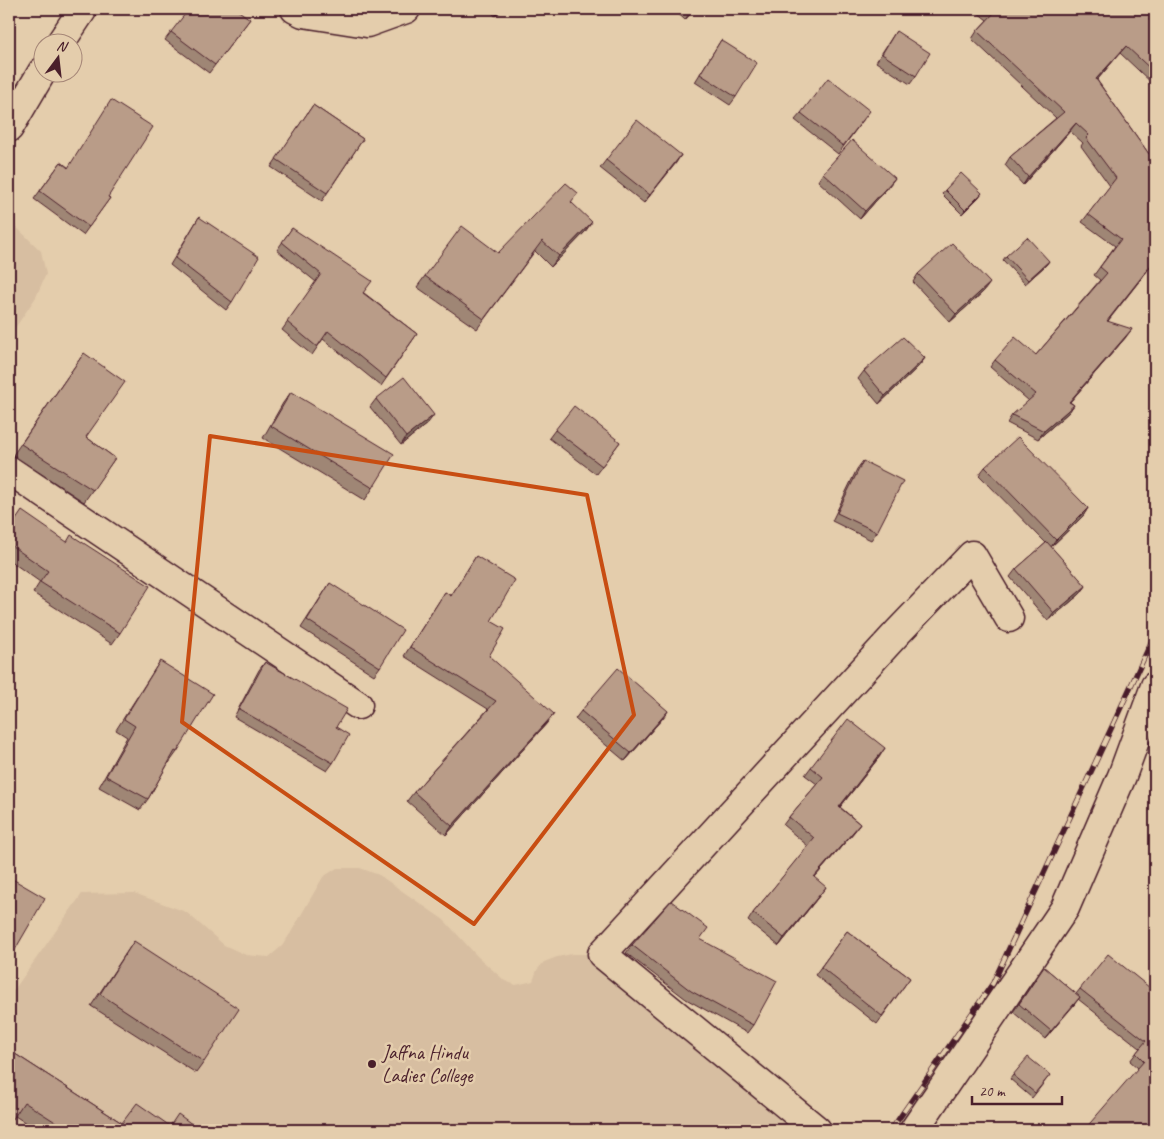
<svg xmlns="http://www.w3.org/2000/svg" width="1164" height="1139" font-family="Caveat,sans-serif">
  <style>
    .built { fill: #d7bea1 }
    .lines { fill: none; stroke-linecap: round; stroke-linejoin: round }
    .minor-casing { stroke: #4a1f2b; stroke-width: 31 }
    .minor { stroke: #e4cdac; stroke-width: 28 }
    .rail-casing { stroke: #4a1f2b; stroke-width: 5.5 }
    .rail { stroke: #e4cdac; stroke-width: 4; stroke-dasharray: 11; stroke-linecap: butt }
    .wall { fill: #9f8675; stroke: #4a1f2b }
    .shaded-wall { fill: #826d5f; stroke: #4a1f2b }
    .building { fill: #b99c88; stroke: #4a1f2b }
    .marked { fill: none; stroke: #c84d12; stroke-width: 4; stroke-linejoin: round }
    .poi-dot { fill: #4a1f2b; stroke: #e4cdac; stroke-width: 2 }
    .labels { text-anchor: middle; stroke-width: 5; stroke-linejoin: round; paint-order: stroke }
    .poi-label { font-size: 20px; fill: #4a1f2b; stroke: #e4cdac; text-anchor: start }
  </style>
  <rect width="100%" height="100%" fill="#e4cdac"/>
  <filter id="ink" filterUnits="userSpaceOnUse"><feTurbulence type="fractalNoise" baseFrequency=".02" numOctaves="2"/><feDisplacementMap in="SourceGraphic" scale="10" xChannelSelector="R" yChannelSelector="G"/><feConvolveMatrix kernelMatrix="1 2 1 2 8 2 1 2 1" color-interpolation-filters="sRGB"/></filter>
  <g filter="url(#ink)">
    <path class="built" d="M 9,220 L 41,251 L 46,274 L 36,297 L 9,337 Z
      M 337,868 L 360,868 L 379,875 L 444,920 L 477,956 L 505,981 L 516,985 L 533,981 L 537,970 L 544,962 L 557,957 L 572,954 L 602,954 L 817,1130 L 9,1130 L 9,997 L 82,894 L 134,893 L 186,912 L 224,945 L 246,955 L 269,957 L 282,946 L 290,934 L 323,877 Z"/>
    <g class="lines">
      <defs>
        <path id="minor" d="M 295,9 L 303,13 L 367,23 L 406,9
          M 61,42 L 83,9
          M 9,128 L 42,72
          M 9,470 L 358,705
          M 817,1130 L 602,954 L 898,632 L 972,555 L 1009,618
          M 914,1130 L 1065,908 L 1122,776 L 1155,686"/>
      </defs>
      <use href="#minor" class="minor-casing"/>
      <use href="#minor" class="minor"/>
      <defs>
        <path id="rail" d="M 891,1130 L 993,983 L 1155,634"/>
      </defs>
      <use href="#rail" class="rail-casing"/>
      <use href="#rail" class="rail"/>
    </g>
    <path class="wall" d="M 489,9 L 503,9 L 495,16 Z
      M 673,9 L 695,9 L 685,20 Z
      M 794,9 L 805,9 L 801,14 Z
      M 973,9 L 1155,9 L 1155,14 L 1150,20 L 1155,26 L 1155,86 L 1120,53 L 1097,80 L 1149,154 L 1155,148 L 1155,261 L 1108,321 L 1126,337 L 1070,402 L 1074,405 L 1069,412 L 1038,439 L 1007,423 L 1012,415 L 1029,401 L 990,367 L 995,360 L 1036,355 L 1100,280 L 1094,275 L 1115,246 L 1082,222 L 1110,186 L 1081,146 L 1083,143 L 1070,131 L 1023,185 L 1005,165 L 1010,157 L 1056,118 L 972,39 L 977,31 L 987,20 Z
      M 250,19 L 209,73 L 165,40 L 171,32 Z
      M 896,31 L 916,76 L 910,84 L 876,62 Z
      M 721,40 L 736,97 L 730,105 L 695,82 Z
      M 313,105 L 363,139 L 322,201 L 271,167 Z
      M 801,113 L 864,119 L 838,154 L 795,120 Z
      M 681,155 L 644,203 L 600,168 L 606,160 Z
      M 61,162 L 110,198 L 83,235 L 34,199 Z
      M 823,173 L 889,186 L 860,219 L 818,181 Z
      M 945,190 L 979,197 L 962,214 L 942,194 Z
      M 571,202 L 585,232 L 551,267 L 535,251 L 477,329 L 417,287 L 425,276 L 498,253 Z
      M 199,217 L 232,302 L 226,310 L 170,265 Z
      M 292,228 L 364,293 L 417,334 L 381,386 L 323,339 L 312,355 L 282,330 L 316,282 L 277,250 Z
      M 1006,256 L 1049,261 L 1046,265 L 1025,284 L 1003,260 Z
      M 918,274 L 984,291 L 950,322 L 913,282 Z
      M 84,353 L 86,437 L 115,458 L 84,502 L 13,455 Z
      M 925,358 L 919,366 L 879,404 L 858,379 L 864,371 Z
      M 291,392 L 373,488 L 365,500 L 263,438 L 283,403 Z
      M 376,399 L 428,423 L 401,445 L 370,407 Z
      M 555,430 L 620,442 L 596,474 L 549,438 Z
      M 863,461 L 877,532 L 871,540 L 832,521 L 857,469 Z
      M 985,467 L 1088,508 L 1083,516 L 1051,547 L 1086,586 L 1080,594 L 1048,621 L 1010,577 L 1016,569 L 1046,543 L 979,475 Z
      M 9,530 L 120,633 L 112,644 L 33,593 L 40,582 L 9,560 Z
      M 476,556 L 491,621 L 489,656 L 547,723 L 446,835 L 407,801 L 414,792 L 488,709 L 404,656 L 445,592 L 451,596 Z
      M 330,583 L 380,667 L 374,675 L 301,628 Z
      M 160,661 L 177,752 L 169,763 L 169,762 L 148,799 L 140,810 L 99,787 L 127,737 L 116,730 Z
      M 265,662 L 336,727 L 333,763 L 327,771 L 234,717 L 259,670 Z
      M 581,711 L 668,711 L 662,719 L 625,761 L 575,719 Z
      M 880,756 L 840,807 L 860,824 L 854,832 L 814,878 L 820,895 L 779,946 L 748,921 L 753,913 L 808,846 L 783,825 L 789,817 L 817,784 L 805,775 L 811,767 Z
      M 847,931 L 910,978 L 877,1024 L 815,975 Z
      M 700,939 L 753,1025 L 747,1033 L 686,999 L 626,953 L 632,945 Z
      M 134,941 L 204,1062 L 196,1073 L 91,1006 Z
      M 1044,967 L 1076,994 L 1080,989 L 1155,992 L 1155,1130 L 1138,1068 L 1130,1061 L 1140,1048 L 1078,999 L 1045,1039 L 1013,1012 Z
      M 9,1050 L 122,1123 L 170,1126 L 200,1130 L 37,1130 L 15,1116 Z
      M 1013,1075 L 1050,1075 L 1032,1098 L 1010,1079 Z"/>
    <path class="shaded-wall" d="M 500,9 L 503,9 L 495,16 Z
      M 693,9 L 695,9 L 685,20 L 690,12 Z
      M 1126,46 L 1120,53 L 1091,87 L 1096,79 Z
      M 1076,123 L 1070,131 L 1023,185 L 1028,177 Z
      M 681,155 L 676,163 L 644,203 L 650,195 Z
      M 895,178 L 889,186 L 860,219 L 865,211 Z
      M 982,193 L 979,197 L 962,214 L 965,210 Z
      M 592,222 L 585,232 L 551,267 L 559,256 Z
      M 1155,260 L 1155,261 L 1101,329 L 1107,321 Z
      M 1049,261 L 1046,265 L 1025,284 L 1028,280 Z
      M 990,283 L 984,291 L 950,322 L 956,314 Z
      M 1132,329 L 1126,337 L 1063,410 L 1069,402 Z
      M 925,358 L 919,366 L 879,404 L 885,396 Z
      M 1074,405 L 1069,412 L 1038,439 L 1044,431 Z
      M 434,415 L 428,423 L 401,445 L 406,437 Z
      M 1088,508 L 1083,516 L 1051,547 L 1056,540 Z
      M 1086,586 L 1080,594 L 1048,621 L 1054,613 Z
      M 668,711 L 662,719 L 625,761 L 631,753 Z
      M 554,714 L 547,723 L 446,835 L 452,826 Z
      M 885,748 L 880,756 L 834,815 L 839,807 Z
      M 860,824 L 854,832 L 808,885 L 814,877 Z
      M 826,887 L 820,895 L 779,946 L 784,938 Z
      M 1080,997 L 1074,1005 L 1045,1039 L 1051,1031 Z"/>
    <path class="building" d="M 189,9 L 236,9 L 250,19 L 215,65 L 171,32 Z
      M 687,9 L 693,9 L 690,12 Z
      M 988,9 L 1155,9 L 1155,12 L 1149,20 L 1155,26 L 1155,73 L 1126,46 L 1096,79 L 1149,154 L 1155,148 L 1155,260 L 1107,321 L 1132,329 L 1069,402 L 1074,405 L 1044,431 L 1012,415 L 1036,394 L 995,360 L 1015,337 L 1036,355 L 1107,273 L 1100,267 L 1121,239 L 1088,214 L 1116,178 L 1086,138 L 1089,135 L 1076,123 L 1028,177 L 1010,157 L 1064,112 L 977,31 L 994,13 Z
      M 896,31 L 930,53 L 916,76 L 882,54 Z
      M 721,40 L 757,63 L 736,97 L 700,74 Z
      M 828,78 L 870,111 L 843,146 L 801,113 Z
      M 111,100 L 153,127 L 108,197 L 110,198 L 89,227 L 40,191 L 61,162 L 68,168 Z
      M 313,105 L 363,139 L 327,193 L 276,159 Z
      M 637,120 L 681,155 L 650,195 L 606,160 Z
      M 852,140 L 895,178 L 865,211 L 823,173 Z
      M 961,173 L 982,193 L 965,210 L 945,190 Z
      M 566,183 L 578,193 L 571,202 L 592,222 L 559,256 L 542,241 L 484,319 L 425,276 L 462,226 L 498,253 Z
      M 199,217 L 259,257 L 232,302 L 175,258 Z
      M 292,228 L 372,281 L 363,293 L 417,334 L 386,378 L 328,331 L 317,347 L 287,322 L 321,274 L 282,242 Z
      M 1027,237 L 1049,261 L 1028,280 L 1006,256 Z
      M 952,243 L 990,283 L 956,314 L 918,274 Z
      M 9,262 L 13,264 L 9,272 Z
      M 903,337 L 925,358 L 885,396 L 864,371 Z
      M 84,353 L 125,382 L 86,437 L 115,458 L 93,490 L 21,444 Z
      M 404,377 L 434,415 L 406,437 L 376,399 Z
      M 291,392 L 394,454 L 373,488 L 271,426 Z
      M 574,406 L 620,442 L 602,466 L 555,430 Z
      M 1018,437 L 1088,508 L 1056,540 L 985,467 Z
      M 863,461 L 903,481 L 877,532 L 837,513 Z
      M 22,511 L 67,542 L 71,535 L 150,586 L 120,633 L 40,582 L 48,571 L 9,544 L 9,530 Z
      M 1047,542 L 1086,586 L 1054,613 L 1016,569 Z
      M 476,556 L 515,580 L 491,621 L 505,629 L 489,656 L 554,714 L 452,826 L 414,792 L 496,701 L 410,647 L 445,592 L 451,596 Z
      M 330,583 L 403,630 L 380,667 L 307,620 Z
      M 160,661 L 213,694 L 177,752 L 175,751 L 148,799 L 106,776 L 135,726 L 124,719 Z
      M 265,662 L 347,709 L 336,727 L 349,735 L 333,763 L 239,709 Z
      M 618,668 L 668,711 L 631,753 L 581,711 Z
      M 848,719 L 885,748 L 839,807 L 860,824 L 814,877 L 826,887 L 784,938 L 753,913 L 814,838 L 789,817 L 823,777 L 811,767 Z
      M 9,877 L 45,898 L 9,960 Z
      M 671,901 L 708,928 L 700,939 L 777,981 L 753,1025 L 691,991 L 632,945 Z
      M 847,931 L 910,978 L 882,1016 L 821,967 Z
      M 134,941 L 239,1009 L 204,1062 L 100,994 Z
      M 1108,954 L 1155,992 L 1155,1130 L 1084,1130 L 1144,1061 L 1136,1053 L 1146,1041 L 1080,989 Z
      M 1044,967 L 1080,997 L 1051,1031 L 1019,1004 Z
      M 9,1050 L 122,1123 L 137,1103 L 170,1126 L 178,1114 L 200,1130 L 68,1130 L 24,1102 L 9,1125 Z
      M 1028,1057 L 1050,1075 L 1035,1093 L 1013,1075 Z"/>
  </g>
  <path class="marked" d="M 210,436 L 587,495 L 634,715 L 474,924 L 182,722 Z"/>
  <circle class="poi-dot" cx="372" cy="1064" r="5"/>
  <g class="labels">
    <g class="poi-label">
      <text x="382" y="1059">Jaffna Hindu<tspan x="382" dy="23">Ladies College</tspan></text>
    </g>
  </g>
  <rect width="1164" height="1139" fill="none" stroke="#e4cdac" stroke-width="30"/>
  <rect x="15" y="15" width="1134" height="1109" fill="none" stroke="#4a1f2b" stroke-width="2" filter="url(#ink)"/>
  <g transform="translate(58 58) rotate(15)"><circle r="24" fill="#e4cdac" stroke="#a68778"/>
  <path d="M0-4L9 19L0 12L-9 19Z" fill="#4a1f2b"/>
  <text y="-8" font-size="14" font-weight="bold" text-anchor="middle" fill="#4a1f2b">N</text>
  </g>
  <path d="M972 1096v8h90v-8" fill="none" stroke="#4a1f2b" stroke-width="2.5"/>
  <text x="979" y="1096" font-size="15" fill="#4a1f2b" stroke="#e4cdac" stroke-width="4" paint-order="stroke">20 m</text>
</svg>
